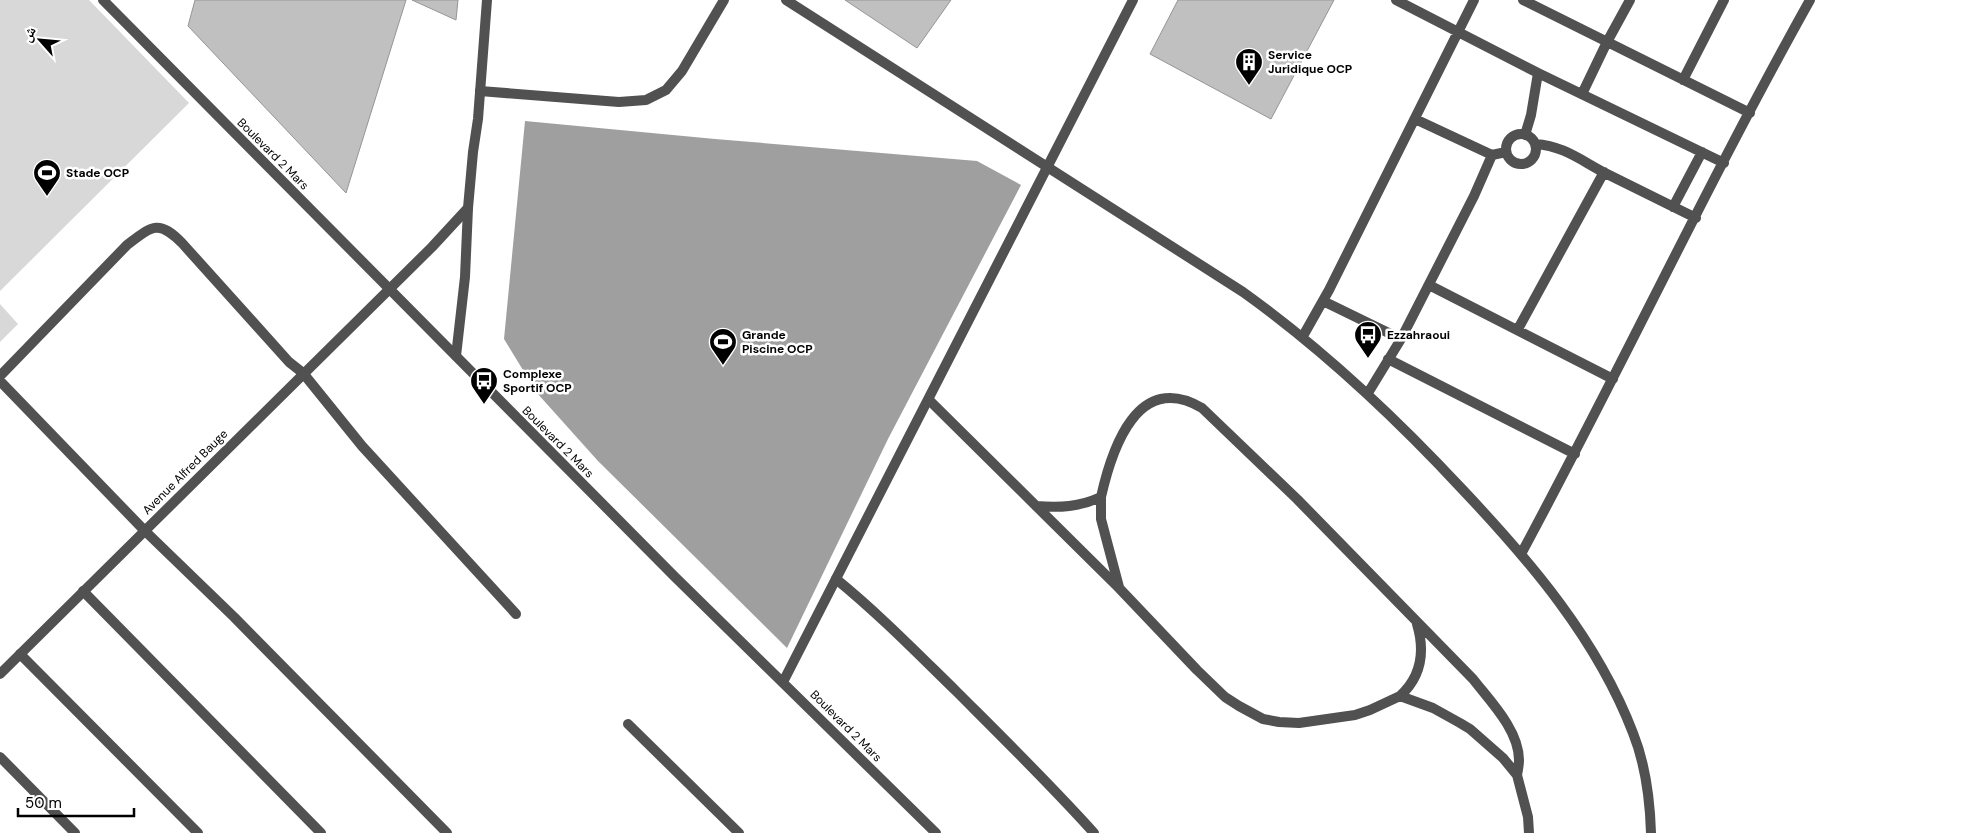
<svg xmlns="http://www.w3.org/2000/svg" width="1974" height="833" font-family="'DM Sans','Noto Naskh Arabic',sans-serif">
  <style>
    .garden { fill: #d8d8d8 }
    .water { fill: #9f9f9f }
    .building { fill: #c0c0c0; stroke: #959595 }
    .lines { fill: none; stroke-linecap: round; stroke-linejoin: round }
    .minor { stroke: #515151; stroke-width: 10 }
    .tertiary { stroke: #515151; stroke-width: 10 }
    .labels { text-anchor: middle; stroke-width: 5; stroke-linejoin: round; paint-order: stroke }
    .poi-label { font-size: 12px; font-weight: bold; fill: #000; stroke: #fff; text-anchor: start }
    .street-label { font-size: 12px; fill: #000; stroke: #fff }
  </style>
  <rect width="100%" height="100%" fill="#fff"/>
  <path class="garden" d="M 0,0 L 89,0 L 189,103 L 0,291 Z
    M 0,304 L 18,324 L 0,342 Z"/>
  <path class="water" d="M 525,121 L 715,139 L 977,161 L 1021,185 L 888,439 L 787,648 L 598,461 L 537,393 L 504,339 Z"/>
  <path class="building" d="M 195,0 L 406,0 L 346,193 L 188,26 Z
    M 412,0 L 458,0 L 456,20 Z
    M 845,0 L 951,0 L 917,48 Z
    M 1178,0 L 1334,0 L 1271,119 L 1150,54 Z"/>
  <g class="lines">
    <path class="minor" d="M 786,0 L 1243,292 C 1324,350 1394,416 1462,489 C 1530,561 1597,639 1633,733 C 1645,763 1650,800 1651,833
      M 1396,0 L 1538,73 L 1724,163
      M 1523,0 L 1750,113
      M 1683,80 L 1724,0
      M 480,91 L 619,102 L 646,100 L 666,90 L 682,71 L 724,0
      M 1582,94 L 1607,42 L 1630,0
      M 1415,119 L 1492,155
      M1506 149a15 15 0 1 1 30 0a15 15 0 1 1-30 0Z
      M 1525,135 L 1531,115 L 1538,73
      M 1535,144 C 1564,146 1580,160 1605,173 C 1635,188 1666,203 1696,218
      M 1673,207 L 1702,152
      M 1429,285 L 1613,379
      M 1323,301 L 1401,339
      M 1518,329 L 1604,172
      M 1303,336 L 1329,290 L 1474,0
      M 456,356 L 465,277 L 468,208
      M 1388,359 L 1575,454
      M 0,376 L 127,245 C 152,226 158,219 182,243 L 289,362 L 303,373 L 362,446 L 516,614
      M 0,381 L 144,530 L 234,617 L 447,833
      M 1368,393 L 1401,339 L 1474,196 L 1492,155 L 1506,152
      M 929,400 L 1119,588 L 1197,670 L 1225,697 L 1239,706 L 1263,719 L 1279,722 L 1299,723 L 1355,715 L 1370,710 L 1400,696 L 1433,708 L 1460,723 L 1470,729 L 1503,758 L 1517,775 L 1528,817 L 1529,833
      M 1101,497 L 1101,519 L 1119,587
      M 1036,506 C 1060,508 1079,507 1101,497 C 1112,448 1138,370 1202,408 L 1297,499 L 1473,679 C 1490,701 1519,730 1519,760 C 1519,765 1518,770 1517,775
      M 1521,554 C 1620,371 1708,182 1810,0
      M 836,579 C 879,614 917,653 956,691 C 1003,738 1050,784 1094,833
      M 83,591 L 321,833
      M 20,654 L 198,833
      M 1400,696 C 1422,676 1425,651 1417,624
      M 628,724 L 739,833
      M 0,757 L 75,833"/>
    <path class="tertiary" d="M 103,0 L 675,577 L 936,833
      M 0,674 L 432,247 L 468,208 L 473,152 L 478,119 L 487,0
      M 783,682 L 1133,0"/>
  </g>
  <defs>
    <symbol id="building-pin" viewBox="-11 -11 22 30"><path d="M0 17L-7.5 6A9.5 9.5 0 1 1 7.5 6Z" fill="#000" stroke="#fff"/><path d="M-4-6H4V6H1V3H-1V6H-4ZM-2.5-4.3h1.7v1.8h-1.7ZM.8-4.3h1.7v1.8H.8ZM-2.5-1h1.7V.8h-1.7ZM.8-1h1.7V.8H.8Z" fill="#fff"/></symbol>
    <symbol id="stadium-pin" viewBox="-11 -11 22 30"><path d="M0 17L-7.5 6A9.5 9.5 0 1 1 7.5 6Z" fill="#000" stroke="#fff"/><path d="M0-5a6.5 5 0 1 0 0 10a6.5 5 0 1 0 0-10ZM-3.5-1.8h7v3.6h-7Z" fill="#fff"/></symbol>
    <symbol id="bus-pin" viewBox="-11 -11 22 30"><path d="M0 17L-7.5 6A9.5 9.5 0 1 1 7.5 6Z" fill="#000" stroke="#fff"/><path d="M-5-6H5V4H4V6H2V4H-2V6H-4V4H-5ZM-3.5-4V0h7V-4ZM-3.5 1.2v1.5H-2V1.2ZM2 1.2v1.5H3.5V1.2Z" fill="#fff"/></symbol>
  </defs>
  <g fill-rule="evenodd">
    <use href="#building-pin" x="1233" y="46" width="32" height="43"/>
    <use href="#stadium-pin" x="31" y="157" width="32" height="43"/>
    <use href="#bus-pin" x="1352" y="319" width="32" height="43"/>
    <use href="#stadium-pin" x="707" y="326" width="32" height="43"/>
    <use href="#bus-pin" x="468" y="365" width="32" height="43"/>
  </g>
  <g class="labels">
    <g class="poi-label">
      <text x="1268" y="59">Service<tspan x="1268" dy="14">Juridique OCP</tspan></text>
      <text x="66" y="177">Stade OCP</text>
      <text x="742" y="339">Grande<tspan x="742" dy="14">Piscine OCP</tspan></text>
      <text x="1387" y="339">Ezzahraoui</text>
      <text x="503" y="378">Complexe<tspan x="503" dy="14">Sportif OCP</tspan></text>
    </g>
    <g class="street-label">
      <text transform="translate(273 154) rotate(45)" y="4">Boulevard 2 Mars</text>
      <text transform="translate(558 442) rotate(45)" y="4">Boulevard 2 Mars</text>
      <text transform="translate(185 472) rotate(-45)" y="4">Avenue Alfred Bauge</text>
      <text transform="translate(846 726) rotate(45)" y="4">Boulevard 2 Mars</text>
    </g>
  </g>
  <g transform="translate(40 40) rotate(297)" stroke="#ffffff" stroke-width="4" paint-order="stroke">
  <path d="M0-4L9 19L0 12L-9 19Z" fill="#000000"/>
  <text y="-8" font-size="14" font-weight="bold" text-anchor="middle" fill="#000000">ش</text>
  </g>
  <path d="M18 808v8h116v-8" fill="none" stroke="#000000" stroke-width="2.5"/>
  <text x="25" y="808" font-size="15" fill="#000000" stroke="#ffffff" stroke-width="4" paint-order="stroke">50 m</text>
</svg>
